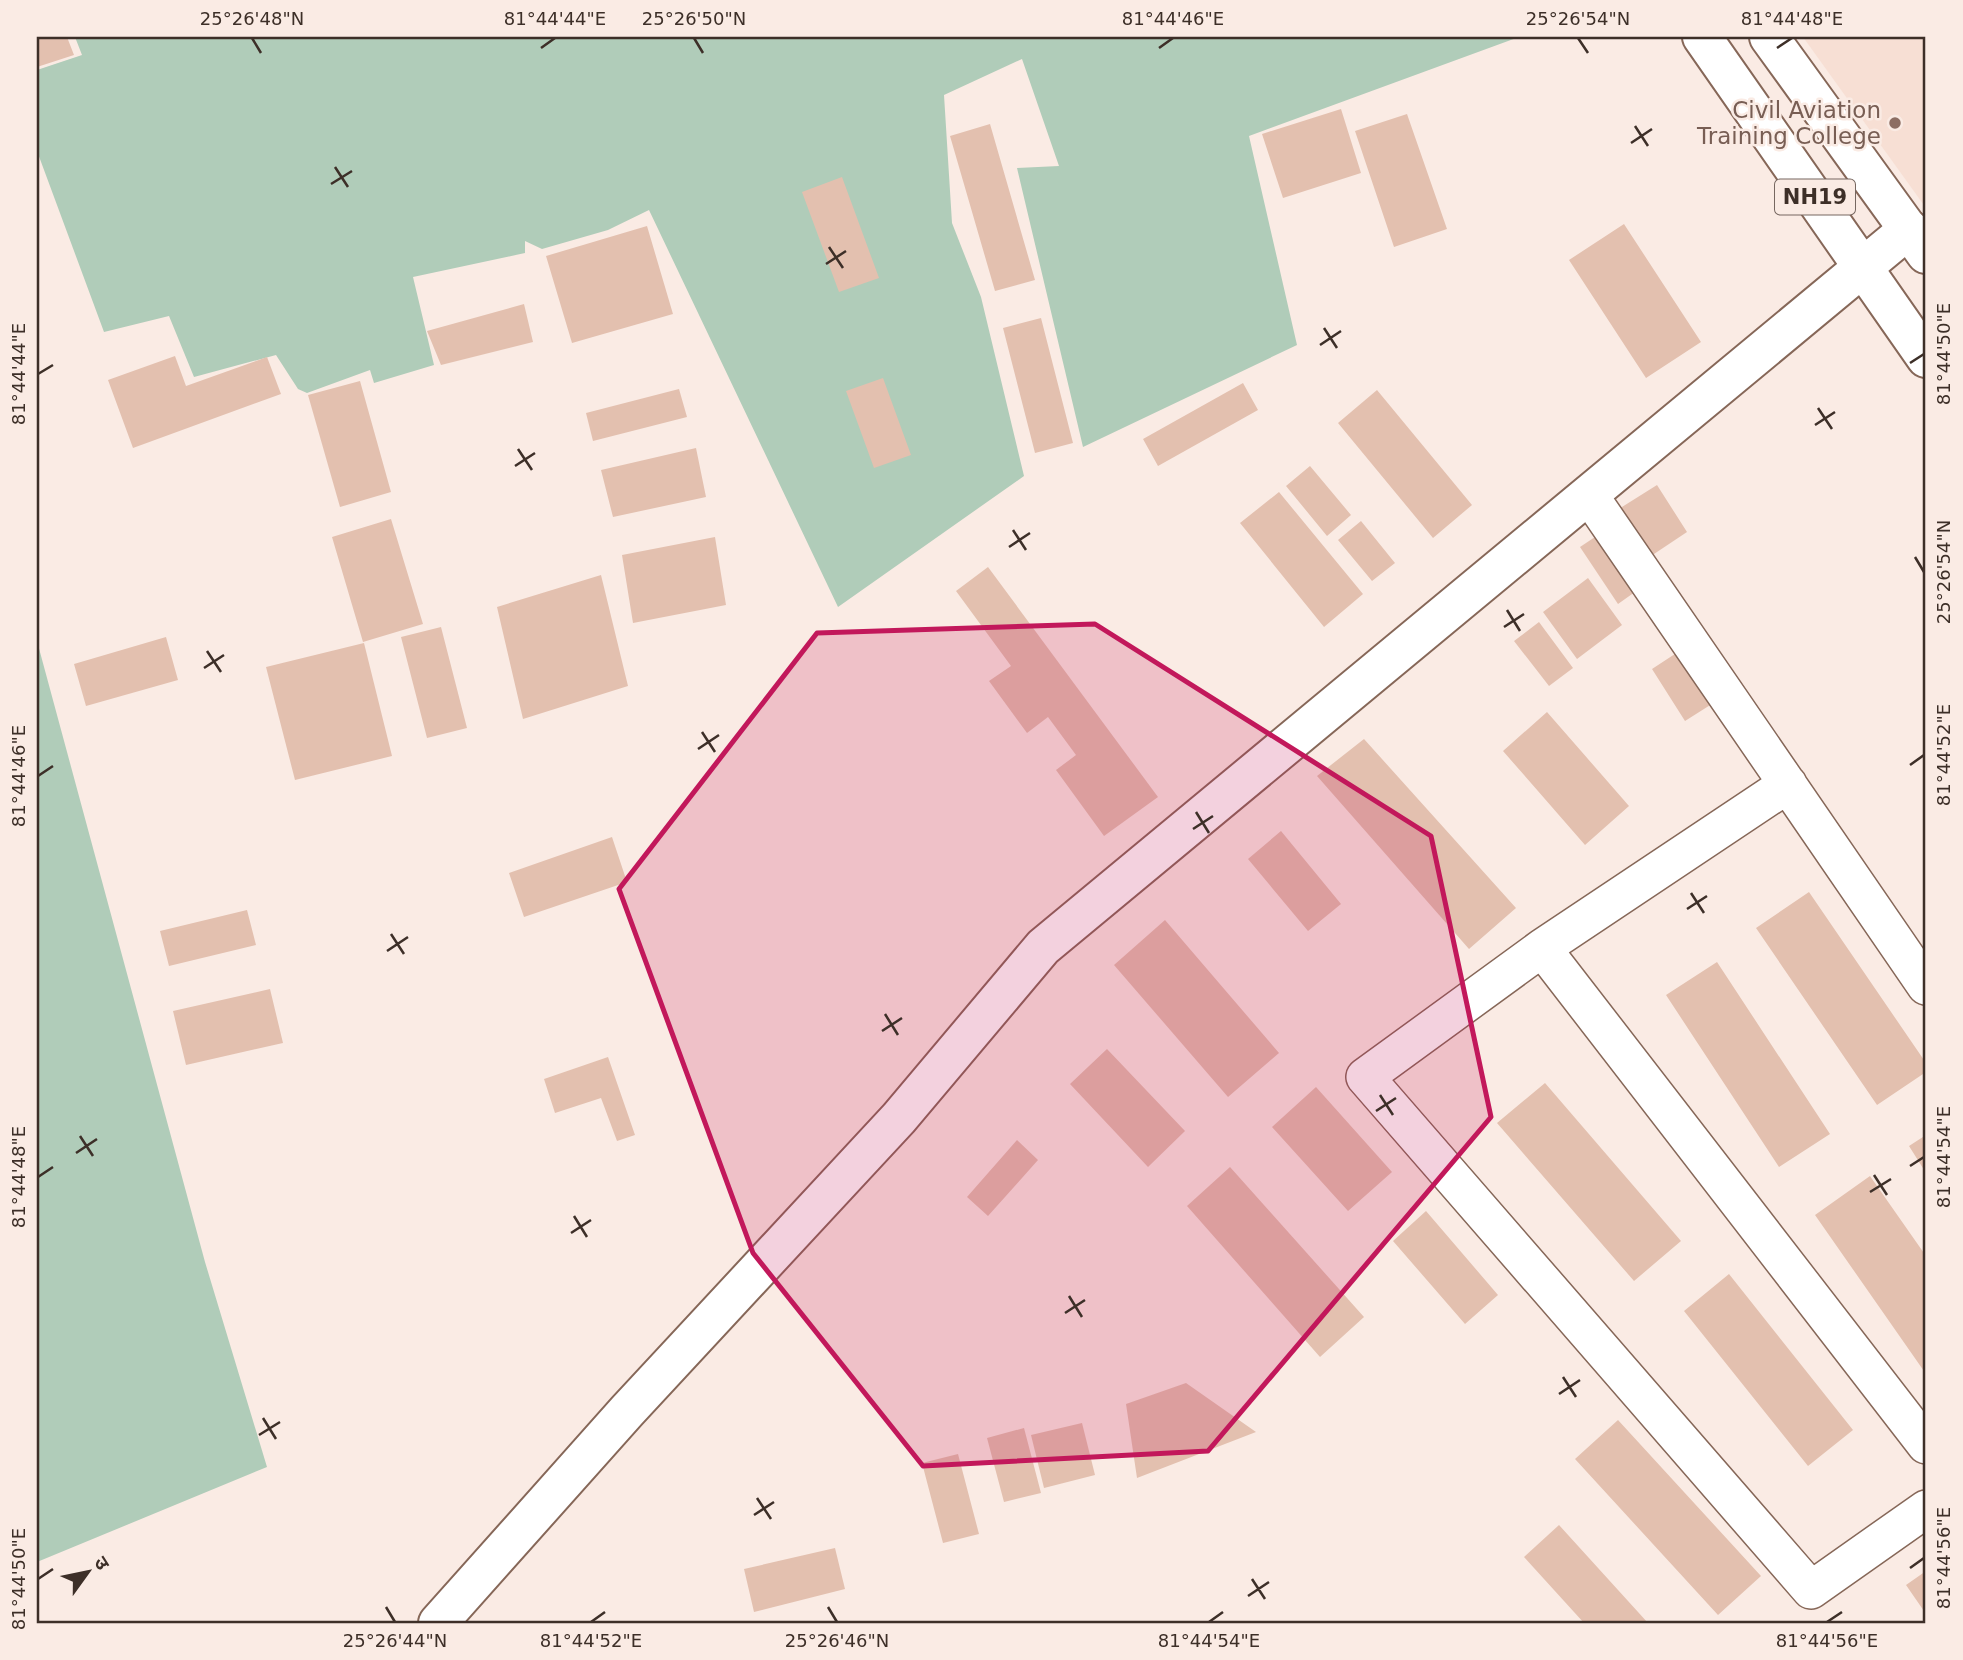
<svg xmlns="http://www.w3.org/2000/svg" width="1963" height="1660" font-family="'DejaVu Sans','Noto Sans Devanagari',sans-serif">
  <style>
    .education { fill: #f7dfd4 }
    .green { fill: #b0ccb9 }
    .building { fill: #e3c0af }
    .lines { fill: none; stroke-linecap: round; stroke-linejoin: round }
    .street-casing { stroke: #866758; stroke-width: 40 }
    .secondary-casing { stroke: #866758; stroke-width: 42 }
    .highway-casing { stroke: #866758; stroke-width: 42 }
    .street { stroke: #fff; stroke-width: 37 }
    .secondary { stroke: #fff; stroke-width: 38 }
    .highway { stroke: #fff; stroke-width: 38 }
    .marked { fill: #c2185b; fill-opacity: 0.2; stroke: #c2185b; stroke-width: 5; stroke-linejoin: round }
    .ticks { fill: none; stroke: #3d2f28; stroke-width: 2.5 }
    .education-dot { fill: #8d6e63; stroke: #faebe4; stroke-width: 2.5 }
    .labels { text-anchor: middle; stroke-width: 5; stroke-linejoin: round; paint-order: stroke }
    .shield { fill: #faebe4; stroke: #766760; stroke-width: 2 }
    .shield-label { font-size: 21px; font-weight: bold; fill: #3d2f28 }
    .education-label { font-size: 23px; fill: #785e54; stroke: #faebe4; text-anchor: end }
    .neatline { fill: none; stroke: #3d2f28; stroke-width: 2.5 }
    .ticks-label { font-size: 18px; text-anchor: middle; fill: #3d2f28 }
  </style>
  <rect width="100%" height="100%" fill="#faebe4"/>
  <path class="education" d="M 1803,37 L 1926,37 L 1926,208 Z"/>
  <path class="green" d="M 75,37 L 1519,37 L 1249,136 L 1297,345 L 1083,447 L 1017,168 L 1059,166 L 1022,59 L 944,95 L 952,223 L 981,297 L 1024,476 L 838,607 L 649,210 L 608,230 L 542,249 L 525,241 L 525,253 L 413,277 L 434,365 L 374,383 L 370,370 L 307,393 L 298,389 L 276,355 L 194,377 L 169,316 L 104,332 L 37,151 L 37,70 L 82,55 Z
    M 37,641 L 205,1262 L 267,1467 L 37,1562 Z"/>
  <path class="building" d="M 37,37 L 67,37 L 74,55 L 37,67 Z
    M 1341,109 L 1361,173 L 1283,198 L 1262,134 Z
    M 1407,114 L 1447,229 L 1394,247 L 1355,131 Z
    M 990,124 L 1035,280 L 995,291 L 950,136 Z
    M 842,177 L 879,278 L 839,292 L 802,192 Z
    M 1624,224 L 1701,342 L 1646,378 L 1569,260 Z
    M 647,226 L 673,314 L 572,343 L 546,256 Z
    M 524,304 L 533,342 L 441,365 L 427,331 Z
    M 1041,318 L 1073,443 L 1035,453 L 1003,328 Z
    M 175,356 L 186,386 L 267,357 L 281,394 L 133,448 L 108,380 Z
    M 883,378 L 911,455 L 874,468 L 846,391 Z
    M 360,381 L 391,492 L 340,507 L 308,395 Z
    M 1243,383 L 1258,410 L 1158,466 L 1143,439 Z
    M 679,389 L 687,417 L 593,441 L 586,413 Z
    M 1377,390 L 1472,505 L 1433,538 L 1338,423 Z
    M 696,448 L 706,497 L 613,517 L 601,470 Z
    M 1310,466 L 1351,515 L 1327,536 L 1286,486 Z
    M 1657,485 L 1687,532 L 1645,560 L 1614,512 Z
    M 1279,492 L 1363,594 L 1324,627 L 1240,523 Z
    M 391,519 L 423,624 L 363,642 L 332,537 Z
    M 1361,521 L 1395,563 L 1372,581 L 1338,540 Z
    M 1604,531 L 1642,587 L 1618,604 L 1580,547 Z
    M 715,537 L 726,605 L 633,623 L 622,555 Z
    M 988,567 L 1158,797 L 1104,836 L 1056,770 L 1076,755 L 1048,717 L 1027,733 L 989,681 L 1011,666 L 956,591 Z
    M 601,575 L 628,686 L 523,719 L 497,607 Z
    M 1588,578 L 1622,625 L 1577,659 L 1543,612 Z
    M 1539,622 L 1573,668 L 1549,686 L 1514,641 Z
    M 441,627 L 467,728 L 427,738 L 401,637 Z
    M 166,637 L 178,680 L 86,706 L 74,664 Z
    M 364,643 L 392,756 L 295,780 L 266,667 Z
    M 1681,650 L 1715,702 L 1685,721 L 1652,669 Z
    M 1547,712 L 1629,806 L 1585,845 L 1503,751 Z
    M 1364,739 L 1516,908 L 1469,949 L 1317,776 Z
    M 1281,831 L 1341,904 L 1308,931 L 1248,859 Z
    M 612,837 L 627,882 L 524,917 L 509,873 Z
    M 1809,892 L 1926,1063 L 1926,1072 L 1877,1105 L 1756,928 Z
    M 247,910 L 256,945 L 169,966 L 160,931 Z
    M 1165,920 L 1279,1053 L 1228,1097 L 1114,965 Z
    M 1717,962 L 1830,1134 L 1779,1167 L 1666,995 Z
    M 270,989 L 283,1043 L 186,1065 L 173,1011 Z
    M 1107,1049 L 1185,1131 L 1148,1167 L 1070,1084 Z
    M 608,1057 L 635,1135 L 617,1141 L 601,1098 L 555,1113 L 544,1079 Z
    M 1545,1083 L 1681,1241 L 1634,1281 L 1497,1123 Z
    M 1316,1087 L 1392,1172 L 1348,1211 L 1272,1127 Z
    M 1926,1135 L 1926,1173 L 1909,1146 Z
    M 1017,1140 L 1038,1160 L 988,1216 L 967,1197 Z
    M 1230,1167 L 1364,1317 L 1320,1357 L 1187,1206 Z
    M 1870,1176 L 1926,1256 L 1926,1374 L 1815,1215 Z
    M 1426,1211 L 1498,1295 L 1465,1324 L 1393,1241 Z
    M 1729,1274 L 1853,1430 L 1808,1466 L 1684,1311 Z
    M 1186,1383 L 1256,1432 L 1137,1478 L 1126,1404 Z
    M 1618,1420 L 1761,1576 L 1718,1615 L 1575,1459 Z
    M 1082,1423 L 1095,1475 L 1044,1488 L 1031,1435 Z
    M 1024,1428 L 1041,1493 L 1004,1502 L 987,1438 Z
    M 958,1454 L 979,1534 L 943,1543 L 922,1463 Z
    M 1559,1525 L 1648,1623 L 1584,1623 L 1524,1557 Z
    M 835,1548 L 845,1589 L 754,1612 L 744,1569 Z
    M 1926,1571 L 1926,1614 L 1906,1585 Z"/>
  <g class="lines">
    <defs>
      <path id="street" d="M 1589,495 L 1926,986
        M 1788,784 L 1542,948 L 1926,1445
        M 1542,948 L 1365,1077 L 1811,1590 L 1926,1509"/>
      <path id="secondary" d="M 438,1623 L 627,1411 L 899,1118 L 1043,947 L 1909,229"/>
      <path id="highway" d="M 1702,37 L 1926,358
        M 1769,37 L 1926,254"/>
    </defs>
    <use href="#street" class="street-casing"/>
    <use href="#secondary" class="secondary-casing"/>
    <use href="#highway" class="highway-casing"/>
    <use href="#street" class="street"/>
    <use href="#secondary" class="secondary"/>
    <use href="#highway" class="highway"/>
  </g>
  <path class="marked" d="M 1095,624 L 1431,836 L 1491,1117 L 1208,1451 L 923,1466 L 753,1253 L 619,889 L 817,633 Z"/>
  <path class="ticks" d="M 252,38 L 261,53M 694,38 L 703,53M 1578,38 L 1588,53M 541,48 L 555,38M 1159,48 L 1173,38M 1777,48 L 1792,38M 1635,126 L 1648,146M 1631,143 L 1652,129M 335,167 L 348,187M 331,184 L 352,171M 829,247 L 843,268M 826,264 L 846,251M 1324,328 L 1337,348M 1320,345 L 1341,331M 1910,363 L 1924,354M 38,374 L 53,365M 1818,408 L 1832,429M 1815,425 L 1835,412M 518,449 L 532,470M 515,466 L 535,453M 1013,530 L 1026,550M 1009,547 L 1030,533M 1915,557 L 1924,572M 1507,610 L 1520,631M 1504,627 L 1524,614M 207,651 L 221,672M 204,668 L 224,655M 702,732 L 715,752M 698,749 L 719,735M 1910,765 L 1924,755M 38,776 L 53,766M 1196,812 L 1209,833M 1193,829 L 1213,816M 1691,893 L 1704,913M 1687,909 L 1707,896M 391,934 L 404,954M 387,951 L 408,937M 885,1014 L 898,1035M 882,1031 L 902,1018M 1380,1095 L 1393,1115M 1376,1111 L 1396,1098M 80,1136 L 93,1156M 76,1153 L 97,1139M 1910,1166 L 1924,1157M 1874,1175 L 1887,1195M 38,1177 L 53,1167M 1870,1192 L 1891,1179M 574,1216 L 587,1237M 571,1233 L 591,1220M 1069,1296 L 1082,1317M 1065,1313 L 1085,1300M 1563,1377 L 1576,1397M 1559,1394 L 1580,1380M 263,1418 L 276,1439M 259,1435 L 280,1422M 757,1498 L 771,1519M 754,1515 L 774,1502M 1910,1568 L 1924,1558M 38,1579 L 53,1569M 1252,1579 L 1265,1599M 1248,1596 L 1269,1582M 386,1607 L 395,1622M 828,1607 L 837,1622M 591,1622 L 605,1612M 1209,1622 L 1223,1612M 1827,1622 L 1842,1612"/>
  <circle class="education-dot" cx="1895" cy="123" r="7"/>
  <g class="labels">
    <rect class="shield" x="1775" y="179.5" width="80" height="35" rx="5"/>
    <g class="shield-label">
      <text x="1815" y="204">NH19</text>
    </g>
    <g class="education-label">
      <text x="1881" y="118">Civil Aviation<tspan x="1881" dy="26">Training College</tspan></text>
    </g>
  </g>
  <rect width="1963" height="1660" fill="none" stroke="#faebe4" stroke-width="77"/>
  <g transform="translate(88 1572) rotate(57)" stroke="#faebe4" stroke-width="5" paint-order="stroke">
  <path d="M0-5L12 26L0 18L-12 26Z" fill="#3d2f28"/>
  <text y="-10" font-size="19" font-weight="bold" text-anchor="middle" fill="#3d2f28">उ</text>
  </g>
  <rect x="38" y="38" width="1886" height="1584" class="neatline"/>
  <g class="ticks-label">
    <text x="252" y="25">25°26'48"N</text>
    <text x="555" y="25">81°44'44"E</text>
    <text x="694" y="25">25°26'50"N</text>
    <text x="1173" y="25">81°44'46"E</text>
    <text x="1578" y="25">25°26'54"N</text>
    <text x="1792" y="25">81°44'48"E</text>
    <text transform="translate(1944 354) rotate(-90)" y="6">81°44'50"E</text>
    <text transform="translate(19 374) rotate(-90)" y="6">81°44'44"E</text>
    <text transform="translate(1944 572) rotate(-90)" y="6">25°26'54"N</text>
    <text transform="translate(1944 755) rotate(-90)" y="6">81°44'52"E</text>
    <text transform="translate(19 776) rotate(-90)" y="6">81°44'46"E</text>
    <text transform="translate(1944 1157) rotate(-90)" y="6">81°44'54"E</text>
    <text transform="translate(19 1177) rotate(-90)" y="6">81°44'48"E</text>
    <text transform="translate(1944 1558) rotate(-90)" y="6">81°44'56"E</text>
    <text transform="translate(19 1579) rotate(-90)" y="6">81°44'50"E</text>
    <text x="395" y="1647">25°26'44"N</text>
    <text x="591" y="1647">81°44'52"E</text>
    <text x="837" y="1647">25°26'46"N</text>
    <text x="1209" y="1647">81°44'54"E</text>
    <text x="1827" y="1647">81°44'56"E</text>
  </g>
</svg>
